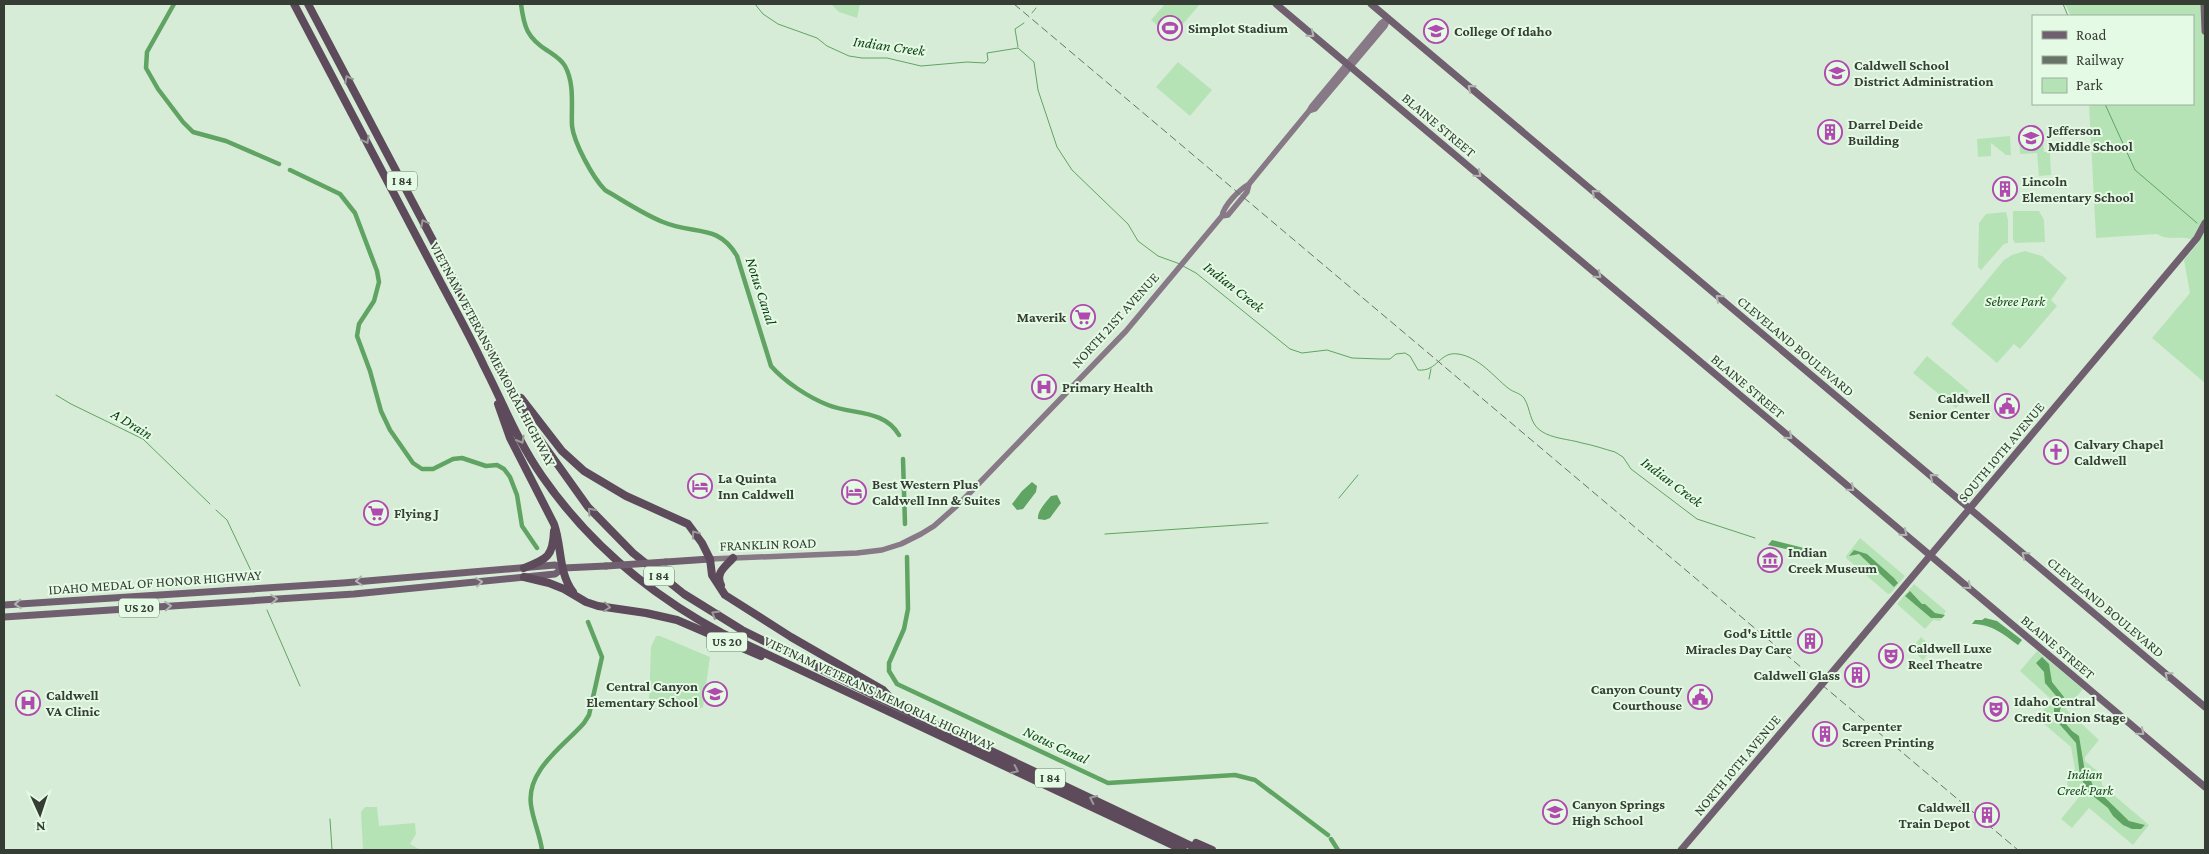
<svg xmlns="http://www.w3.org/2000/svg" width="2209" height="854" font-family="'Crimson Pro',serif">
  <style>
    .green { fill: #b6e3b6 }
    .water { fill: #60a463 }
    .lines { fill: none; stroke-linecap: round; stroke-linejoin: round }
    .stream { stroke: #60a463; stroke-width: 1 }
    .canal { stroke: #60a463; stroke-width: 4.5 }
    .secondary { stroke: #877986; stroke-width: 5.5 }
    .primary { stroke: #70606f; stroke-width: 7 }
    .highway { stroke: #5d4b5c; stroke-width: 8 }
    .rail { stroke: #677367; stroke-width: 1; stroke-dasharray: 8 4; stroke-linecap: butt }
    .primary-bridge { stroke: #70606f; stroke-width: 7 }
    .oneway { stroke: #b0b5af }
    .oneway2 { stroke: #9a9a99 }
    .labels { text-anchor: middle; stroke-width: 4; stroke-linejoin: round; paint-order: stroke }
    .shield { fill: #e4fae4; stroke: #6a766a; stroke-width: 1 }
    .shield-label { font-size: 12px; font-weight: bold; fill: #353d35 }
    .poi-label { font-size: 14px; font-weight: bold; fill: #353d35; stroke: #e4fae4; text-anchor: start }
    .street-label { font-size: 14px; fill: #353d35; stroke: #e4fae4 }
    .park-label { font-size: 14px; font-style: italic; fill: #16461a; stroke: #e4fae4 }
    .water-label { font-size: 15px; font-style: italic; fill: #0d3f13; stroke: #e4fae4 }
  </style>
  <rect width="100%" height="100%" fill="#d7ecd7"/>
  <path class="green" d="M 831,4 L 860,4 L 857,18 L 839,12 Z
    M 1165,4 L 1200,4 L 1172,37 L 1151,20 Z
    M 2065,4 L 2205,4 L 2205,383 L 2152,338 L 2190,293 L 2184,260 L 2198,243 C 2183,232 2171,243 2157,234 L 2096,238 L 2089,104 L 2193,104 L 2193,16 L 2071,16 Z
    M 1178,62 L 1212,90 L 1190,116 L 1156,87 Z
    M 2025,133 L 2033,133 L 2043,138 L 2044,152 L 2050,152 L 2051,175 L 2039,176 L 2037,153 L 2020,154 L 2019,135 Z
    M 2010,136 L 2011,155 L 2006,155 L 1991,143 L 1991,156 L 1978,157 L 1977,139 Z
    M 2013,211 L 2039,211 L 2044,220 L 2045,242 L 2015,243 L 2013,239 Z
    M 2006,212 L 2008,220 L 2008,243 L 2004,244 L 1981,270 L 1978,267 L 1979,223 L 1986,214 Z
    M 2025,251 L 2042,256 L 2067,278 L 2051,300 L 2057,306 L 2020,349 L 2014,344 L 1997,363 L 1951,324 L 2004,260 L 2012,255 Z
    M 1927,356 L 1969,391 L 1956,408 L 1913,373 Z
    M 1860,538 L 1905,576 L 1891,593 L 1888,594 L 1846,558 L 1846,556 Z
    M 1914,584 L 1946,611 L 1940,621 L 1933,620 L 1925,629 L 1897,604 Z
    M 656,636 L 660,636 L 710,657 L 703,707 L 700,709 L 649,702 L 651,647 Z
    M 1921,637 L 1933,648 L 1923,660 L 1911,649 Z
    M 2037,651 L 2083,689 L 2066,709 L 2099,740 L 2085,757 L 2085,761 L 2101,774 L 2102,785 L 2149,825 L 2133,845 L 2089,808 L 2072,828 L 2061,819 L 2079,797 C 2065,786 2063,783 2075,769 L 2071,747 L 2037,718 L 2052,700 L 2020,671 Z
    M 365,807 L 377,807 L 379,826 L 415,823 L 416,834 L 410,844 L 421,850 L 363,850 L 361,812 Z"/>
  <path class="water" d="M 1032,482 L 1037,486 L 1036,492 L 1023,509 L 1017,510 L 1012,504 L 1022,491 Z
    M 1057,495 L 1061,503 L 1050,518 L 1045,520 L 1038,519 C 1037,511 1046,502 1051,496 Z
    M 1772,540 L 1820,552 L 1826,556 L 1807,554 L 1768,545 Z
    M 1854,550 L 1867,554 L 1894,578 L 1898,583 L 1894,587 L 1859,554 L 1849,556 Z
    M 1910,591 L 1922,604 L 1925,604 L 1935,613 L 1945,615 L 1942,618 L 1931,618 L 1905,596 Z
    M 1985,618 L 1997,621 L 2022,640 L 2018,645 C 2003,634 1992,624 1972,624 L 1975,620 L 1982,620 Z
    M 2042,657 L 2049,664 L 2052,682 L 2064,697 L 2060,710 L 2060,717 L 2072,731 L 2079,736 L 2085,772 L 2089,775 L 2093,786 L 2129,821 L 2145,825 L 2141,829 L 2132,829 L 2123,825 L 2113,816 L 2108,808 L 2088,792 L 2080,776 L 2076,743 L 2054,718 L 2054,708 L 2057,697 L 2045,683 L 2044,672 L 2036,663 Z"/>
  <g class="lines">
    <path class="stream" d="M 755,4 L 763,14 L 778,24 L 817,38 L 827,46 L 849,56 L 862,58 L 887,58 L 921,66 L 967,62 L 985,63 L 988,60 L 987,53 L 1018,48 L 1034,62 L 1038,90 L 1057,147 L 1072,170 L 1128,224 L 1138,241 L 1158,256 L 1180,264
      M 2063,4 L 2068,16
      M 1032,13 L 1036,8
      M 1018,47 L 1015,29 L 1024,23
      M 2105,104 L 2135,170 L 2197,223
      M 1183,266 L 1196,273 L 1290,349 L 1302,353 L 1327,350 L 1352,358 L 1380,359 L 1390,359 L 1396,354 L 1405,353 L 1410,356 L 1418,370 C 1438,372 1439,351 1458,354 C 1479,357 1493,376 1508,388 C 1514,393 1519,392 1524,398 C 1531,409 1529,423 1541,431 C 1553,439 1569,439 1582,443 C 1593,445 1604,449 1615,452 L 1623,457 L 1631,469 L 1697,519 L 1755,538
      M 1429,379 L 1431,369
      M 56,395 L 71,404 L 143,439 L 210,504
      M 1339,498 L 1358,475
      M 216,510 L 227,520 L 254,577
      M 1105,534 L 1268,523
      M 267,610 L 300,686
      M 330,819 L 332,850"/>
    <path class="canal" d="M 174,4 L 147,52 L 146,68 L 158,89 L 183,122 L 193,132 L 226,141 L 279,164
      M 521,4 C 524,27 527,38 548,51 C 554,55 561,59 565,66 C 575,84 571,107 572,126 C 574,143 593,178 605,190 C 624,201 643,214 663,222 C 693,235 718,223 737,256 L 771,366 C 785,382 808,397 828,405 C 853,415 884,409 899,435
      M 290,170 L 340,194 L 355,213 L 377,271 L 379,282 L 374,301 L 359,324 L 357,336 L 370,371 L 381,411 L 390,430 L 413,463 L 422,469 L 433,469 L 453,459 L 462,458 L 486,466 L 497,465 L 504,469 L 510,477 L 517,495 L 522,526 L 537,548
      M 903,459 L 905,524
      M 907,557 L 908,609 L 904,629 L 889,663 L 889,671 L 897,684 L 1108,783 L 1235,775 L 1255,780 L 1328,835
      M 1331,839 L 1338,850
      M 542,850 C 540,835 533,820 531,805 C 526,770 564,746 584,723 L 589,715 L 602,657 L 588,622"/>
    <path class="secondary" d="M 1309,111 L 1315,109 L 1385,26 L 1388,19
      M 1222,216 L 1228,215 L 1247,192 L 1249,184
      M 710,559 L 857,553 L 882,550 L 901,544 L 921,534 L 934,526 L 960,503 L 1126,331 L 1222,216 C 1224,205 1239,190 1249,184 L 1309,111 L 1312,106 L 1381,23 L 1388,18"/>
    <path class="primary" d="M 1276,4 L 2205,787
      M 1371,4 L 2205,707
      M 2204,4 L 2205,31
      M 666,562 L 710,559
      M 4,605 L 343,583 L 555,565 L 563,568 L 606,566
      M 4,617 L 354,594 L 555,574 L 563,568
      M 1855,645 L 2197,238 L 2205,223
      M 1681,850 L 1813,695"/>
    <path class="highway" d="M 294,4 C 343,97 392,190 441,283 C 456,311 471,338 484,366 C 503,403 518,442 542,476 C 589,544 649,594 722,633 L 1183,850
      M 308,4 L 533,430 L 588,507 L 633,553 L 684,594 L 742,630 L 877,697 L 1200,850
      M 521,398 L 562,451 L 584,471 L 626,496 L 688,524 L 702,543 L 710,559 L 712,575 L 725,595 L 791,637 L 883,690 L 896,704
      M 498,404 L 510,438 L 554,524 C 562,546 558,572 573,592
      M 524,568 C 547,559 553,557 554,531
      M 524,577 L 549,583 L 564,589 L 586,602 L 598,606 L 646,613 L 677,620 L 761,656
      M 721,585 C 715,573 725,567 733,558
      M 1196,843 L 1212,850"/>
    <path class="rail" d="M 1014,4 L 2018,850"/>
    <path class="primary-bridge" d="M 606,566 L 666,562
      M 1813,695 L 1855,645"/>
  </g>
  <defs><path id="oneway-chevron" d="M-2-3.5L2.5 0L-2 3.5" fill="none" stroke-width="1.6" stroke-linecap="round" stroke-linejoin="round" transform="scale(1.25)"/></defs>
  <g class="oneway">
    <use href="#oneway-chevron" transform="translate(1311 34) rotate(40)"/>
    <use href="#oneway-chevron" transform="translate(1471 88) rotate(-140)"/>
    <use href="#oneway-chevron" transform="translate(1478 174) rotate(40)"/>
    <use href="#oneway-chevron" transform="translate(1595 193) rotate(-140)"/>
    <use href="#oneway-chevron" transform="translate(1598 275) rotate(40)"/>
    <use href="#oneway-chevron" transform="translate(1719 298) rotate(-139)"/>
    <use href="#oneway-chevron" transform="translate(1789 436) rotate(40)"/>
    <use href="#oneway-chevron" transform="translate(1933 477) rotate(-140)"/>
    <use href="#oneway-chevron" transform="translate(1851 488) rotate(41)"/>
    <use href="#oneway-chevron" transform="translate(1904 533) rotate(39)"/>
    <use href="#oneway-chevron" transform="translate(2025 555) rotate(-140)"/>
    <use href="#oneway-chevron" transform="translate(359 581) rotate(175)"/>
    <use href="#oneway-chevron" transform="translate(479 582) rotate(-6)"/>
    <use href="#oneway-chevron" transform="translate(1968 586) rotate(40)"/>
    <use href="#oneway-chevron" transform="translate(274 599) rotate(-4)"/>
    <use href="#oneway-chevron" transform="translate(18 604) rotate(176)"/>
    <use href="#oneway-chevron" transform="translate(168 606) rotate(-4)"/>
    <use href="#oneway-chevron" transform="translate(2168 675) rotate(-140)"/>
    <use href="#oneway-chevron" transform="translate(2141 732) rotate(40)"/>
  </g>
  <g class="oneway2">
    <use href="#oneway-chevron" transform="translate(348 79) rotate(-118)"/>
    <use href="#oneway-chevron" transform="translate(366 140) rotate(62)"/>
    <use href="#oneway-chevron" transform="translate(424 223) rotate(-118)"/>
    <use href="#oneway-chevron" transform="translate(521 440) rotate(60)"/>
    <use href="#oneway-chevron" transform="translate(591 511) rotate(-132)"/>
    <use href="#oneway-chevron" transform="translate(695 534) rotate(-127)"/>
    <use href="#oneway-chevron" transform="translate(607 607) rotate(7)"/>
    <use href="#oneway-chevron" transform="translate(715 614) rotate(-149)"/>
    <use href="#oneway-chevron" transform="translate(1015 770) rotate(25)"/>
    <use href="#oneway-chevron" transform="translate(1093 799) rotate(-155)"/>
  </g>
  <defs>
    <symbol id="stadium-ring" viewBox="-11 -11 22 22"><circle r="9.5" fill="#e4fae4" stroke="#b04aae" stroke-width="1.5"/><path d="M0-5a6.5 5 0 1 0 0 10a6.5 5 0 1 0 0-10ZM-3.5-1.8h7v3.6h-7Z" fill="#b04aae"/></symbol>
    <symbol id="university-ring" viewBox="-11 -11 22 22"><circle r="9.5" fill="#e4fae4" stroke="#b04aae" stroke-width="1.5"/><path d="M0-5L7-2L0 1L-7-2ZM-4 1L0 2.5L4 1V4Q0 6-4 4Z" fill="#b04aae"/></symbol>
    <symbol id="school-ring" viewBox="-11 -11 22 22"><circle r="9.5" fill="#e4fae4" stroke="#b04aae" stroke-width="1.5"/><path d="M0-5L7-2L0 1L-7-2ZM-4 1L0 2.5L4 1V4Q0 6-4 4Z" fill="#b04aae"/></symbol>
    <symbol id="building-ring" viewBox="-11 -11 22 22"><circle r="9.5" fill="#e4fae4" stroke="#b04aae" stroke-width="1.5"/><path d="M-4-6H4V6H1V3H-1V6H-4ZM-2.5-4.3h1.7v1.8h-1.7ZM.8-4.3h1.7v1.8H.8ZM-2.5-1h1.7V.8h-1.7ZM.8-1h1.7V.8H.8Z" fill="#b04aae"/></symbol>
    <symbol id="supermarket-ring" viewBox="-11 -11 22 22"><circle r="9.5" fill="#e4fae4" stroke="#b04aae" stroke-width="1.5"/><path d="M-6-5.5h2.5l.6 2H6L4.5 2H-2.5L-4.4-4H-6ZM-1.5 3.2a1.3 1.3 0 1 0 .1 0ZM3 3.2a1.3 1.3 0 1 0 .1 0Z" fill="#b04aae"/></symbol>
    <symbol id="hospital-ring" viewBox="-11 -11 22 22"><circle r="9.5" fill="#e4fae4" stroke="#b04aae" stroke-width="1.5"/><path d="M-5-5h3v3.5h4V-5h3V5h-3V1.5h-4V5h-3Z" fill="#b04aae"/></symbol>
    <symbol id="civic-ring" viewBox="-11 -11 22 22"><circle r="9.5" fill="#e4fae4" stroke="#b04aae" stroke-width="1.5"/><path d="M-.6-6.5H3V-4.5H.6V-3L4-1V1h2V6H-6V1h2V-1L-.6-3ZM-1.2 2.5V6h2.4V2.5Z" fill="#b04aae"/></symbol>
    <symbol id="church-ring" viewBox="-11 -11 22 22"><circle r="9.5" fill="#e4fae4" stroke="#b04aae" stroke-width="1.5"/><path d="M-1.2-6h2.4v3.5h3.3v2.4h-3.3V6h-2.4V-.1h-3.3v-2.4h3.3Z" fill="#b04aae"/></symbol>
    <symbol id="hotel-ring" viewBox="-11 -11 22 22"><circle r="9.5" fill="#e4fae4" stroke="#b04aae" stroke-width="1.5"/><path d="M-6-4.5h1.5V1H6V5H4.5V3h-9V5H-6ZM-4 0a1.8 1.8 0 1 1 3.6 0ZM.5 0V-2.5h3Q6-2.5 6 0Z" fill="#b04aae"/></symbol>
    <symbol id="museum-ring" viewBox="-11 -11 22 22"><circle r="9.5" fill="#e4fae4" stroke="#b04aae" stroke-width="1.5"/><path d="M0-6L6-3V-2H-6V-3ZM-5-1h2V3h-2ZM-1-1h2V3h-2ZM3-1h2V3H3ZM-6 4H6V6H-6Z" fill="#b04aae"/></symbol>
    <symbol id="theatre-ring" viewBox="-11 -11 22 22"><circle r="9.5" fill="#e4fae4" stroke="#b04aae" stroke-width="1.5"/><path d="M-5-5.5Q0-4 5-5.5V0Q5 5 0 6Q-5 5-5 0ZM-3.3-2.5H-1v1.5H-3.3ZM1-2.5H3.3v1.5H1ZM-2.8 1Q0 5.5 2.8 1Z" fill="#b04aae"/></symbol>
  </defs>
  <g fill-rule="evenodd">
    <use href="#stadium-ring" x="1156" y="14" width="28" height="28"/>
    <use href="#university-ring" x="1422" y="17" width="28" height="28"/>
    <use href="#school-ring" x="1823" y="59" width="28" height="28"/>
    <use href="#building-ring" x="1816" y="118" width="28" height="28"/>
    <use href="#school-ring" x="2017" y="124" width="28" height="28"/>
    <use href="#building-ring" x="1991" y="175" width="28" height="28"/>
    <use href="#supermarket-ring" x="1069" y="303" width="28" height="28"/>
    <use href="#hospital-ring" x="1030" y="373" width="28" height="28"/>
    <use href="#civic-ring" x="1993" y="392" width="28" height="28"/>
    <use href="#church-ring" x="2042" y="438" width="28" height="28"/>
    <use href="#hotel-ring" x="686" y="472" width="28" height="28"/>
    <use href="#hotel-ring" x="840" y="478" width="28" height="28"/>
    <use href="#supermarket-ring" x="362" y="499" width="28" height="28"/>
    <use href="#museum-ring" x="1756" y="546" width="28" height="28"/>
    <use href="#building-ring" x="1796" y="627" width="28" height="28"/>
    <use href="#theatre-ring" x="1877" y="642" width="28" height="28"/>
    <use href="#building-ring" x="1843" y="661" width="28" height="28"/>
    <use href="#school-ring" x="701" y="680" width="28" height="28"/>
    <use href="#civic-ring" x="1686" y="683" width="28" height="28"/>
    <use href="#hospital-ring" x="14" y="689" width="28" height="28"/>
    <use href="#theatre-ring" x="1982" y="695" width="28" height="28"/>
    <use href="#building-ring" x="1811" y="720" width="28" height="28"/>
    <use href="#school-ring" x="1541" y="798" width="28" height="28"/>
    <use href="#building-ring" x="1973" y="801" width="28" height="28"/>
  </g>
  <g class="labels">
    <g class="shield">
      <rect x="387" y="171.5" width="30" height="19" rx="4"/>
      <rect x="644" y="566.5" width="30" height="19" rx="4"/>
      <rect x="119" y="598.5" width="40" height="19" rx="4"/>
      <rect x="707" y="632.5" width="40" height="19" rx="4"/>
      <rect x="1035" y="768.5" width="30" height="19" rx="4"/>
    </g>
    <g class="shield-label">
      <text x="402" y="185">I 84</text>
      <text x="659" y="580">I 84</text>
      <text x="139" y="612">US 20</text>
      <text x="727" y="646">US 20</text>
      <text x="1050" y="782">I 84</text>
    </g>
    <g class="poi-label">
      <text x="1188" y="33">Simplot Stadium</text>
      <text x="1454" y="36">College Of Idaho</text>
      <text x="1854" y="70">Caldwell School<tspan x="1854" dy="16">District Administration</tspan></text>
      <text x="1848" y="129">Darrel Deide<tspan x="1848" dy="16">Building</tspan></text>
      <text x="2048" y="135">Jefferson<tspan x="2048" dy="16">Middle School</tspan></text>
      <text x="2022" y="186">Lincoln<tspan x="2022" dy="16">Elementary School</tspan></text>
      <text x="1066" y="322" text-anchor="end">Maverik</text>
      <text x="1062" y="392">Primary Health</text>
      <text x="1990" y="403" text-anchor="end">Caldwell<tspan x="1990" dy="16">Senior Center</tspan></text>
      <text x="2074" y="449">Calvary Chapel<tspan x="2074" dy="16">Caldwell</tspan></text>
      <text x="718" y="483">La Quinta<tspan x="718" dy="16">Inn Caldwell</tspan></text>
      <text x="872" y="489">Best Western Plus<tspan x="872" dy="16">Caldwell Inn &amp; Suites</tspan></text>
      <text x="394" y="518">Flying J</text>
      <text x="1788" y="557">Indian<tspan x="1788" dy="16">Creek Museum</tspan></text>
      <text x="1792" y="638" text-anchor="end">God's Little<tspan x="1792" dy="16">Miracles Day Care</tspan></text>
      <text x="1908" y="653">Caldwell Luxe<tspan x="1908" dy="16">Reel Theatre</tspan></text>
      <text x="1840" y="680" text-anchor="end">Caldwell Glass</text>
      <text x="698" y="691" text-anchor="end">Central Canyon<tspan x="698" dy="16">Elementary School</tspan></text>
      <text x="1682" y="694" text-anchor="end">Canyon County<tspan x="1682" dy="16">Courthouse</tspan></text>
      <text x="46" y="700">Caldwell<tspan x="46" dy="16">VA Clinic</tspan></text>
      <text x="2014" y="706">Idaho Central<tspan x="2014" dy="16">Credit Union Stage</tspan></text>
      <text x="1842" y="731">Carpenter<tspan x="1842" dy="16">Screen Printing</tspan></text>
      <text x="1572" y="809">Canyon Springs<tspan x="1572" dy="16">High School</tspan></text>
      <text x="1970" y="812" text-anchor="end">Caldwell<tspan x="1970" dy="16">Train Depot</tspan></text>
    </g>
    <g class="street-label">
      <text transform="translate(1439 125) rotate(40)" y="5">BLAINE STREET</text>
      <text transform="translate(1115 320) rotate(-48)" y="5">NORTH 21ST AVENUE</text>
      <text transform="translate(1796 346) rotate(40)" y="5">CLEVELAND BOULEVARD</text>
      <text transform="translate(493 354) rotate(62)" y="5">VIETNAM VETERANS MEMORIAL HIGHWAY</text>
      <text transform="translate(1748 386) rotate(40)" y="5">BLAINE STREET</text>
      <text transform="translate(2001 452) rotate(-50)" y="5">SOUTH 10TH AVENUE</text>
      <text transform="translate(768 544) rotate(-2)" y="5">FRANKLIN ROAD</text>
      <text transform="translate(155 582) rotate(-4)" y="5">IDAHO MEDAL OF HONOR HIGHWAY</text>
      <text transform="translate(2106 607) rotate(40)" y="5">CLEVELAND BOULEVARD</text>
      <text transform="translate(2058 647) rotate(40)" y="5">BLAINE STREET</text>
      <text transform="translate(879 693) rotate(25)" y="5">VIETNAM VETERANS MEMORIAL HIGHWAY</text>
      <text transform="translate(1737 765) rotate(-50)" y="5">NORTH 10TH AVENUE</text>
    </g>
    <g class="park-label">
      <text x="2015" y="306">Sebree Park</text>
      <text x="2085" y="779">Indian<tspan x="2085" dy="16">Creek Park</tspan></text>
    </g>
    <g class="water-label">
      <text transform="translate(889 46) rotate(8)" y="5">Indian Creek</text>
      <text transform="translate(1234 287) rotate(38)" y="5">Indian Creek</text>
      <text transform="translate(761 291) rotate(72)" y="5">Notus Canal</text>
      <text transform="translate(132 424) rotate(31)" y="5">A Drain</text>
      <text transform="translate(1672 482) rotate(37)" y="5">Indian Creek</text>
      <text transform="translate(1056 745) rotate(25)" y="5">Notus Canal</text>
    </g>
  </g>
  <rect width="2209" height="854" fill="none" stroke="#353d35" stroke-width="10"/>
  <rect x="2032" y="15" width="162" height="90" fill="#e4fae4" stroke="#9eae9e"/>
  <rect x="2042" y="31" width="25" height="8" fill="#70606f" stroke="#9eae9e"/>
  <text x="2076" y="40" font-size="15" fill="#353d35">Road</text>
  <rect x="2042" y="56" width="25" height="8" fill="#677367" stroke="#9eae9e"/>
  <text x="2076" y="65" font-size="15" fill="#353d35">Railway</text>
  <rect x="2042" y="78" width="25" height="15" fill="#b6e3b6" stroke="#9eae9e"/>
  <text x="2076" y="90" font-size="15" fill="#353d35">Park</text>
  <g transform="translate(40 814) rotate(177)" stroke="#e4fae4" stroke-width="4" paint-order="stroke">
  <path d="M0-4L9 19L0 12L-9 19Z" fill="#353d35"/>
  <text y="-8" font-size="14" font-weight="bold" text-anchor="middle" fill="#353d35">N</text>
  </g>
</svg>
